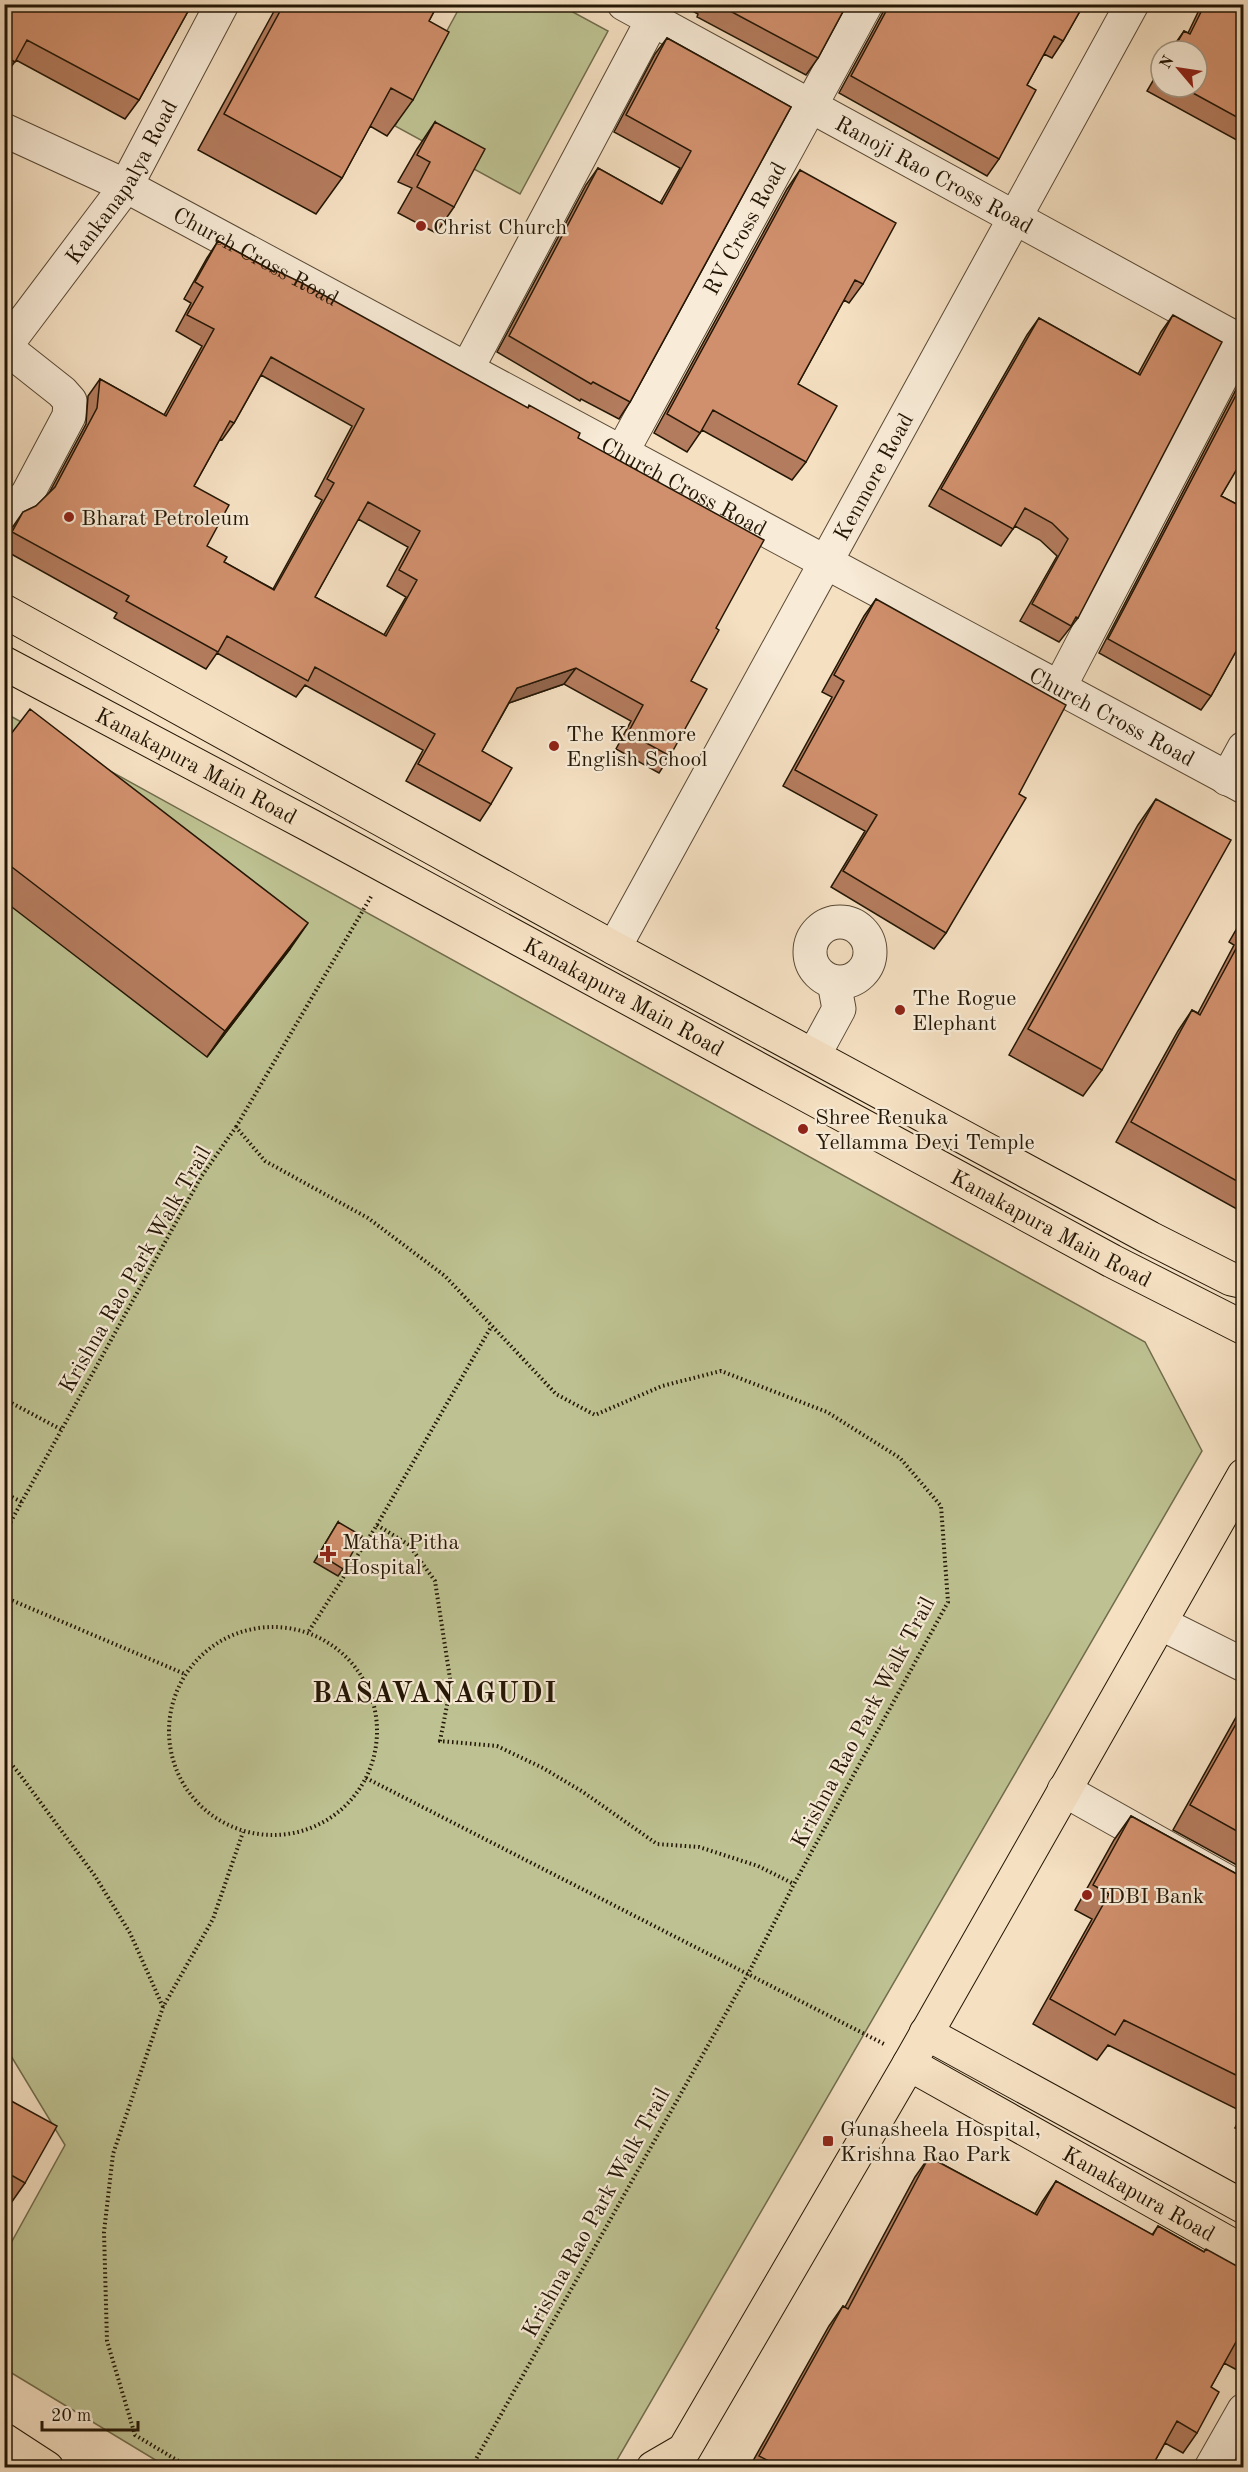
<svg xmlns="http://www.w3.org/2000/svg" width="1248" height="2472" font-family="'Old Standard TT',serif">
  <style>
    .green { fill: #bec292; stroke: #706c4c; stroke-width: 1.5 }
    .lines { fill: none; stroke-linecap: round; stroke-linejoin: round }
    .minor-casing { stroke: #584834; stroke-width: 35 }
    .major-casing { stroke: #231605; stroke-width: 35 }
    .path { stroke: #231605; stroke-width: 4; stroke-dasharray: 1.5 3; stroke-linecap: butt }
    .minor { stroke: #f8ebd7; stroke-width: 33 }
    .major { stroke: #f5e0c2; stroke-width: 33 }
    .wall { fill: #b47c5e; stroke: #231605; stroke-width: 1.5; fill-rule: evenodd }
    .shaded-wall { fill: #92654c; stroke: #231605; stroke-width: 1.5 }
    .building { fill: #d1906d; stroke: #231605; stroke-width: 1.5; fill-rule: evenodd }
    .poi-dot { fill: #8f2418; stroke: #f8ebd7; stroke-width: 2 }
    .labels { text-anchor: middle; stroke-width: 4.5; stroke-linejoin: round; paint-order: stroke }
    .street-label { font-size: 22px; fill: #231605; stroke: #f8ebd7 }
    .poi-label { font-size: 22px; fill: #231605; stroke: #f8ebd7; text-anchor: start }
    .district-label { font-size: 28px; font-weight: bold; letter-spacing: 1.5px; fill: #231605; stroke: #f8ebd7 }
  </style>
  <rect width="100%" height="100%" fill="#f5e0c2"/>
  <filter id="stains"><feTurbulence type="fractalNoise" baseFrequency=".00333" numOctaves="4"/><feColorMatrix values="0 0 0 0 .2 0 0 0 0 .09 0 0 0 0 .02 0 0 0 .5 -.17"/></filter>
  <radialGradient id="worn" r=".72"><stop offset=".6" stop-color="#630" stop-opacity="0"/><stop offset="1" stop-color="#630" stop-opacity=".3"/></radialGradient>
  <path class="green" d="M 461,5 L 560,5 L 608,31 L 520,194 L 395,126 Z
    M 5,713 L 1145,1342 L 1202,1451 L 613,2467 L 167,2467 L 5,2369 L 5,2254 L 65,2145 L 5,2046 Z"/>
  <g class="lines">
    <defs>
      <g id="minor">
        <path id="s1" d="M 624,4 L 1244,343"/>
        <path id="s2" d="M 4,130 L 126,186 L 1244,787"/>
        <path id="s3" d="M 4,348 L 126,186 L 222,4"/>
        <path d="M 467,369 L 653,19"/>
        <path id="s4" d="M 622,452 L 866,4"/>
        <path d="M 4,511 L 12,509 L 27,495 L 69,416 L 70,401 L 62,392 L 5,347"/>
        <path d="M 1059,688 L 1244,334"/>
        <path d="M 1227,779 L 1244,748"/>
        <circle cx="840" cy="952" r="30"/>
        <path id="s5" d="M 614,948 L 1132,4"/>
        <path d="M 814,1055 L 839,1009 L 834,982"/>
        <path d="M 1160,1623 L 1244,1665"/>
        <path d="M 1064,1790 L 1244,1891"/>
        <path d="M 1211,2468 L 1244,2410"/>
      </g>
      <g id="major">
        <path d="M 4,611 L 614,948 L 1150,1238 L 1231,1279 L 1244,1282"/>
        <path id="s6" d="M 4,663 L 311,826 L 1112,1261 L 1244,1328"/>
        <path d="M 926,2033 L 1244,2207"/>
        <path id="s7" d="M 909,2064 L 1244,2252"/>
        <path d="M 4,2440 L 47,2468"/>
        <path d="M 653,2468 L 684,2450 L 909,2064 L 1244,1475"/>
      </g>
    </defs>
    <use href="#minor" class="minor-casing"/>
    <use href="#major" class="major-casing"/>
    <path class="path" d="M 236,1127 L 372,895
      M 4,1399 L 62,1430
      M 4,1493 L 22,1502
      M 377,1525 L 409,1545 L 435,1581 L 451,1685 L 440,1741 L 497,1746 L 543,1768 L 583,1792 L 657,1844 L 699,1847 L 758,1866 L 794,1884
      M 4,1534 L 201,1177 L 236,1127 L 265,1161 L 368,1218 L 445,1276 L 556,1394 L 595,1415 L 662,1386 L 721,1371 L 827,1412 L 900,1458 L 941,1506 L 948,1602 L 794,1884 L 748,1974 L 471,2468
      M 4,1597 L 185,1674
      M169 1731a104 104 0 1 1 208 0a104 104 0 1 1-208 0Z
      M 309,1631 L 377,1525 L 491,1327
      M 4,1756 L 18,1772 L 95,1876 L 130,1933 L 163,2007
      M 366,1778 L 884,2044
      M 190,2468 L 135,2435 L 107,2341 L 104,2232 L 113,2154 L 163,2007 L 213,1919 L 243,1832"/>
    <use href="#minor" class="minor"/>
    <use href="#major" class="major"/>
  </g>
  <path class="wall" d="M 7,4 L 192,4 L 139,100 L 125,119 L 16,60 L 4,77 L 4,8 Z
    M 278,4 L 438,4 L 429,21 L 413,100 L 387,136 L 370,126 L 342,178 L 316,214 L 198,150 Z
    M 680,4 L 847,4 L 818,58 L 806,75 L 697,17 L 698,14 Z
    M 884,4 L 1084,4 L 1063,41 L 1052,58 L 1044,54 L 1027,85 L 999,159 L 987,176 L 839,93 L 883,12 Z
    M 1202,4 L 1244,4 L 1244,144 L 1147,91 L 1161,67 L 1161,87 L 1197,87 L 1197,51 L 1170,51 L 1184,31 L 1188,33 Z
    M 667,38 L 791,107 L 630,402 L 619,419 L 581,399 L 580,401 L 497,352 L 586,185 L 598,168 L 660,203 L 680,168 L 614,132 L 655,54 Z
    M 435,122 L 454,207 L 436,233 L 398,213 L 412,188 L 398,182 L 417,149 Z
    M 800,170 L 863,284 L 849,303 L 844,300 L 798,384 L 806,462 L 792,480 L 702,430 L 687,452 L 654,433 L 787,189 Z
    M 218,241 L 578,438 L 716,628 L 691,681 L 670,756 L 659,773 L 616,749 L 631,721 L 564,684 L 509,703 L 482,751 L 491,804 L 480,821 L 406,781 L 423,750 L 305,685 L 296,697 L 217,653 L 206,669 L 114,618 L 117,613 L 4,550 L 4,542 L 12,528 L 23,512 L 36,506 L 49,493 L 86,424 L 88,396 L 100,379 L 164,415 L 202,346 L 176,331 L 191,303 L 184,299 L 207,258 ZM 261,375 L 352,426 L 315,496 L 322,500 L 273,589 L 224,562 L 207,546 L 194,486 L 220,439 L 222,440 L 234,423 ZM 358,519 L 408,547 L 387,586 L 406,597 L 384,635 L 315,597 Z
    M 1173,315 L 1078,618 L 1059,642 L 1020,621 L 1057,556 L 1040,540 L 1015,526 L 1001,546 L 929,506 L 1027,335 L 1039,318 L 1138,374 L 1161,332 Z
    M 1244,377 L 1244,467 L 1239,464 L 1221,496 L 1244,508 L 1244,646 L 1240,644 L 1211,696 L 1201,710 L 1099,653 L 1240,382 Z
    M 876,599 L 1019,794 L 946,933 L 934,949 L 831,887 L 865,831 L 783,786 L 832,697 L 822,692 L 864,616 Z
    M 4,743 L 290,949 L 207,1057 L 4,901 Z
    M 1156,799 L 1102,1070 L 1083,1096 L 1009,1055 L 1138,825 Z
    M 1244,916 L 1244,1213 L 1116,1142 L 1178,1031 L 1192,1010 L 1198,1013 L 1234,945 L 1229,942 Z
    M 338,1522 L 343,1569 L 338,1576 L 314,1562 Z
    M 1244,1703 L 1244,1869 L 1173,1830 Z
    M 1131,1816 L 1244,1878 L 1244,2133 L 1235,2128 L 1243,2112 L 1108,2045 L 1097,2060 L 1033,2024 L 1092,1919 L 1075,1910 L 1114,1840 Z
    M 4,2097 L 25,2183 L 11,2203 L 4,2200 Z
    M 929,2157 L 1035,2214 L 1042,2202 L 1056,2181 L 1152,2235 L 1158,2226 L 1204,2252 L 1244,2270 L 1244,2360 L 1237,2370 L 1224,2363 L 1211,2387 L 1197,2433 L 1183,2453 L 1165,2443 L 1151,2468 L 749,2468 L 829,2326 L 843,2306 L 845,2307 L 915,2177 Z"/>
  <path class="shaded-wall" d="M 576,668 L 564,684 L 506,704 L 517,688 Z
    M 308,923 L 290,949 L 207,1057 L 225,1031 Z"/>
  <path class="building" d="M 9,4 L 192,4 L 139,100 L 27,40 L 15,62 L 4,56 L 4,13 Z
    M 284,4 L 438,4 L 429,21 L 449,32 L 413,100 L 391,88 L 342,178 L 224,114 Z
    M 717,4 L 847,4 L 818,58 Z
    M 890,4 L 1084,4 L 1063,41 L 1054,36 L 1027,85 L 1036,90 L 999,159 L 851,76 Z
    M 1205,4 L 1244,4 L 1244,121 L 1182,87 L 1197,87 L 1197,51 L 1172,51 L 1184,31 L 1190,34 Z
    M 667,38 L 791,107 L 630,402 L 593,382 L 591,384 L 509,336 L 598,168 L 662,204 L 691,151 L 626,115 Z
    M 435,122 L 485,149 L 454,207 L 417,187 L 430,162 L 417,155 Z
    M 800,170 L 896,223 L 863,284 L 855,280 L 798,384 L 837,406 L 806,462 L 713,410 L 700,433 L 667,414 Z
    M 218,241 L 274,272 L 275,270 L 302,283 L 528,408 L 529,405 L 580,433 L 578,438 L 764,540 L 716,628 L 719,630 L 691,681 L 707,689 L 670,756 L 628,733 L 643,705 L 576,668 L 517,688 L 482,751 L 512,768 L 491,804 L 418,764 L 435,734 L 315,667 L 308,681 L 227,636 L 218,652 L 126,601 L 129,596 L 12,532 L 23,512 L 36,506 L 55,487 L 97,408 L 100,379 L 166,416 L 214,329 L 187,315 L 203,287 L 195,282 ZM 271,357 L 364,409 L 327,479 L 334,483 L 274,590 L 224,562 L 227,557 L 207,546 L 229,505 L 194,486 L 230,421 L 234,423 ZM 368,502 L 420,531 L 399,570 L 417,580 L 386,636 L 315,597 Z
    M 1173,315 L 1222,342 L 1078,618 L 1076,617 L 1071,626 L 1032,604 L 1068,539 L 1052,523 L 1025,508 L 1013,529 L 941,489 L 1039,318 L 1140,375 Z
    M 1244,380 L 1244,457 L 1221,496 L 1244,508 L 1244,637 L 1211,696 L 1108,639 Z
    M 876,599 L 1066,705 L 1019,794 L 1026,798 L 946,933 L 843,871 L 877,815 L 795,770 L 844,681 L 834,675 Z
    M 30,709 L 308,923 L 225,1031 L 4,861 L 4,743 Z
    M 1156,799 L 1231,840 L 1102,1070 L 1028,1029 Z
    M 1244,934 L 1244,1185 L 1131,1122 L 1192,1010 L 1200,1015 Z
    M 338,1522 L 362,1536 L 343,1569 L 319,1554 Z
    M 1244,1710 L 1244,1835 L 1190,1805 Z
    M 1131,1816 L 1244,1878 L 1244,2079 L 1124,2020 L 1115,2035 L 1050,1999 L 1109,1894 L 1093,1885 Z
    M 4,2097 L 57,2126 L 25,2183 L 4,2171 Z
    M 929,2157 L 1037,2215 L 1056,2181 L 1153,2235 L 1158,2226 L 1204,2252 L 1206,2249 L 1244,2270 L 1244,2346 L 1236,2342 L 1211,2387 L 1219,2392 L 1197,2433 L 1177,2421 L 1151,2468 L 768,2468 L 771,2462 L 759,2456 L 843,2306 L 848,2309 Z"/>
  <g class="poi-dot">
    <circle cx="421" cy="226" r="6"/>
    <circle cx="69" cy="517" r="6"/>
    <circle cx="554" cy="746" r="6"/>
    <circle cx="900" cy="1010" r="6"/>
    <circle cx="803" cy="1129" r="6"/>
    <path d="M325 1545h6v6h6v6h-6v6h-6v-6h-6v-6h6z"/>
    <circle cx="1087" cy="1895" r="6"/>
    <rect x="822" y="2135" width="12" height="12" rx="3"/>
  </g>
  <g class="labels">
    <g class="street-label">
      <text dy="8" stroke="none"><textPath href="#s1" startOffset="354">Ranoji Rao Cross Road</textPath></text>
      <text dy="8" stroke="none"><textPath href="#s3" startOffset="204">Kankanapalya Road</textPath></text>
      <text dy="8" stroke="none"><textPath href="#s4" startOffset="255">RV Cross Road</textPath></text>
      <text dy="8" stroke="none"><textPath href="#s2" startOffset="282">Church Cross Road</textPath></text>
      <text dy="8" stroke="none"><textPath href="#s5" startOffset="538">Kenmore Road</textPath></text>
      <text dy="8" stroke="none"><textPath href="#s2" startOffset="768">Church Cross Road</textPath></text>
      <text dy="8" stroke="none"><textPath href="#s2" startOffset="1254">Church Cross Road</textPath></text>
      <text dy="8" stroke="none"><textPath href="#s6" startOffset="218">Kanakapura Main Road</textPath></text>
      <text dy="8" stroke="none"><textPath href="#s6" startOffset="704">Kanakapura Main Road</textPath></text>
      <text dy="8" stroke="none"><textPath href="#s6" startOffset="1190">Kanakapura Main Road</textPath></text>
      <text transform="translate(134 1269) rotate(-60)" y="8">Krishna Rao Park Walk Trail</text>
      <text transform="translate(862 1722) rotate(-62)" y="8">Krishna Rao Park Walk Trail</text>
      <text dy="8" stroke="none"><textPath href="#s7" startOffset="264">Kanakapura Road</textPath></text>
      <text transform="translate(595 2212) rotate(-61)" y="8">Krishna Rao Park Walk Trail</text>
    </g>
    <g class="poi-label">
      <text x="433" y="234">Christ Church</text>
      <text x="81" y="525">Bharat Petroleum</text>
      <text x="566" y="741">The Kenmore<tspan x="566" dy="25">English School</tspan></text>
      <text x="912" y="1005">The Rogue<tspan x="912" dy="25">Elephant</tspan></text>
      <text x="815" y="1124">Shree Renuka<tspan x="815" dy="25">Yellamma Devi Temple</tspan></text>
      <text x="342" y="1549">Matha Pitha<tspan x="342" dy="25">Hospital</tspan></text>
      <text x="1099" y="1903">IDBI Bank</text>
      <text x="840" y="2136">Gunasheela Hospital,<tspan x="840" dy="25">Krishna Rao Park</tspan></text>
    </g>
    <g class="district-label">
      <text x="435" y="1702">BASAVANAGUDI</text>
    </g>
  </g>
  <rect width="1248" height="2472" fill="none" stroke="#f5e0c2" stroke-width="24"/>
  <rect x="6" y="6" width="1236" height="2460" fill="none" stroke="#231605" stroke-width="3"/>
  <rect x="12" y="12" width="1224" height="2448" fill="none" stroke="#231605" stroke-width="1.5"/>
  <g transform="translate(1179 69) rotate(299)"><circle r="28" fill="#f8ebd7" stroke="#a39683" stroke-width="1.5"/>
  <path d="M0-4.5L10 22L0 15L-10 22Z" fill="#8f2418"/>
  <text y="-9" font-size="16" font-weight="bold" text-anchor="middle" fill="#231605">N</text>
  </g>
  <path d="M42 2421v9h96v-9" fill="none" stroke="#231605" stroke-width="3"/>
  <text x="51" y="2421" font-size="18" fill="#231605" stroke="#f8ebd7" stroke-width="4.5" paint-order="stroke">20 m</text>
  <rect width="100%" height="100%" filter="url(#stains)"/>
  <rect width="100%" height="100%" fill="url(#worn)"/>
</svg>
